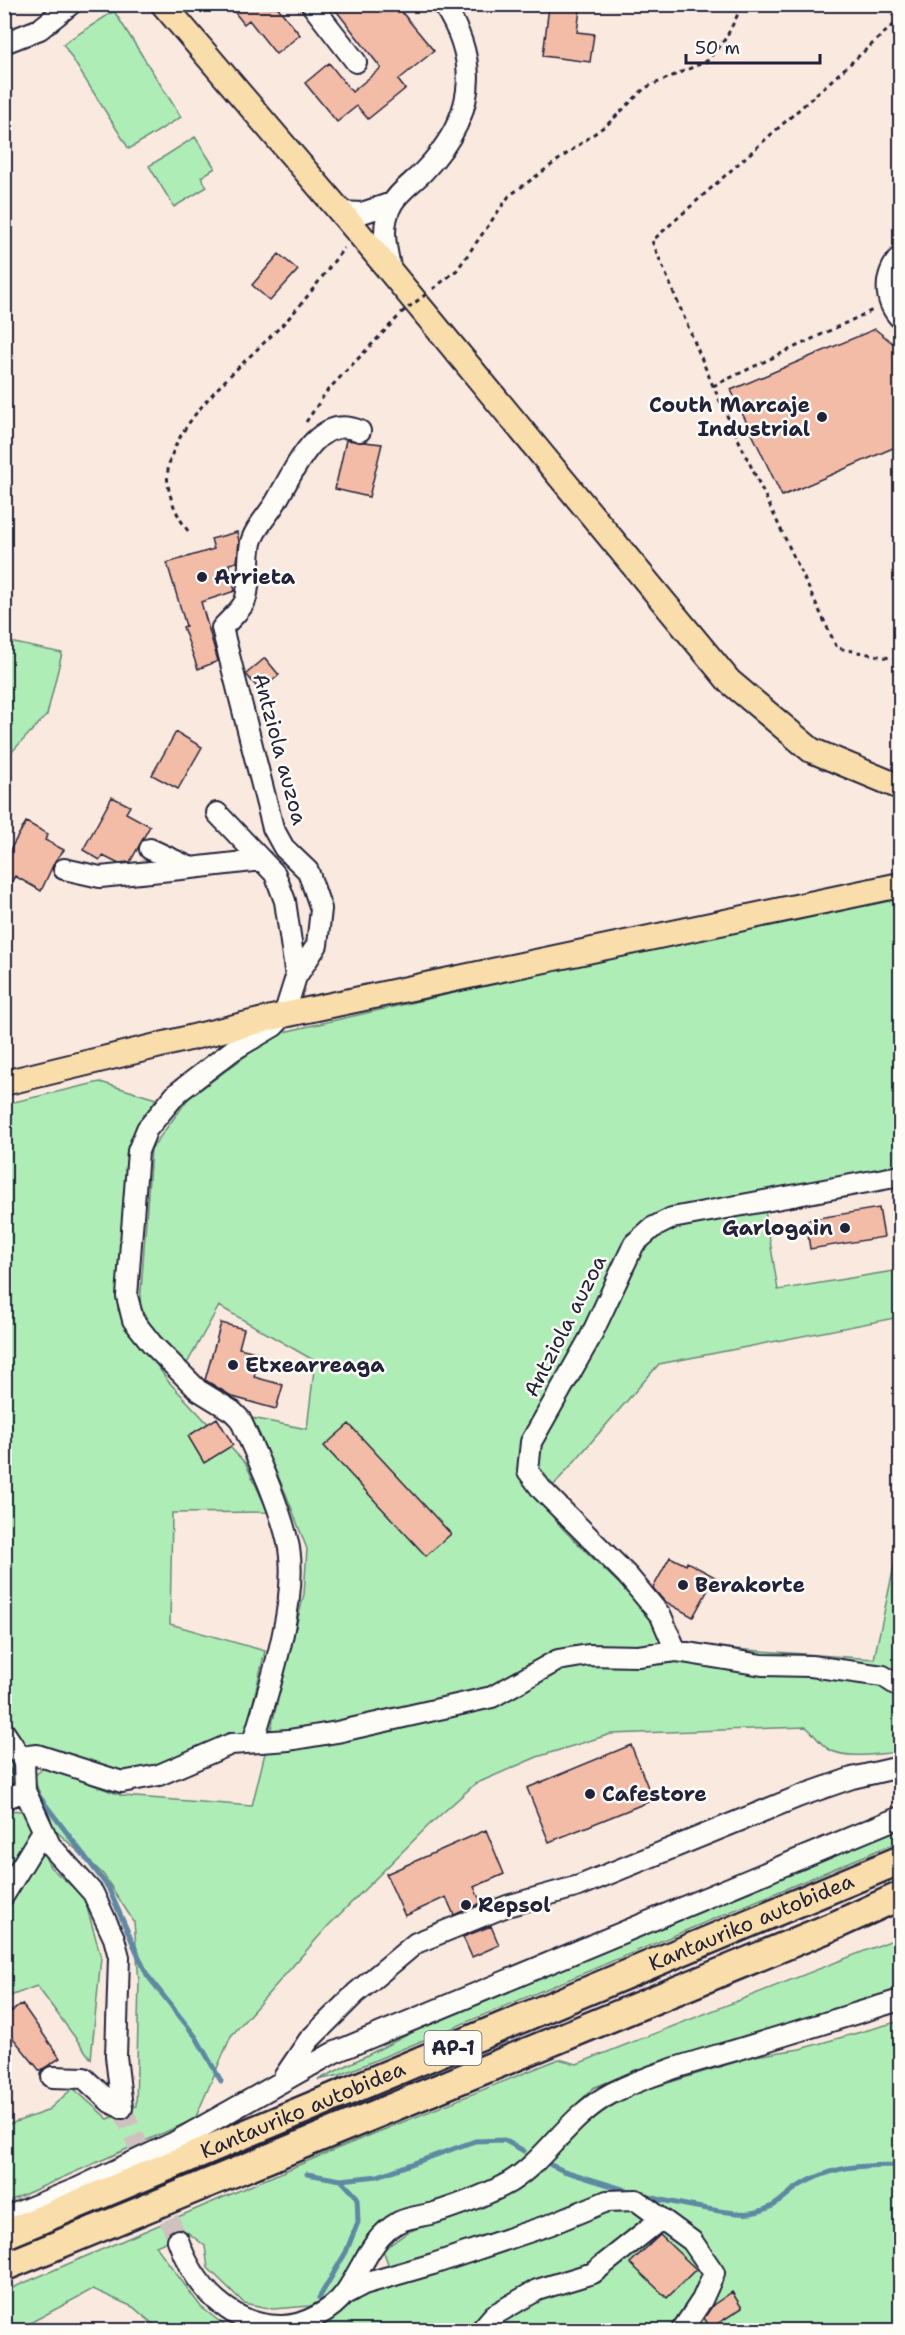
<svg xmlns="http://www.w3.org/2000/svg" width="905" height="2335" font-family="'Shantell Sans',sans-serif">
  <style>
    .green { fill: #aeeeb6; stroke: #688878; stroke-width: 1.5 }
    .lines { fill: none; stroke-linecap: round; stroke-linejoin: round }
    .stream { stroke: #5f88a3; stroke-width: 5 }
    .building { fill: #f3bca7; stroke: #22223b; stroke-width: 1.5 }
    .minor-tunnel { stroke: #cfc1be; stroke-width: 20; stroke-dasharray: 20 10; stroke-linecap: butt }
    .minor-casing { stroke: #22223b; stroke-width: 24 }
    .major-casing { stroke: #22223b; stroke-width: 28 }
    .highway-casing { stroke: #22223b; stroke-width: 32 }
    .path { stroke: #22223b; stroke-width: 3; stroke-dasharray: 4.5 4.5; stroke-linecap: butt }
    .minor { stroke: #fdfcf7; stroke-width: 20 }
    .major { stroke: #f9deab; stroke-width: 24 }
    .highway { stroke: #f9deab; stroke-width: 27 }
    .path-bridge { stroke: #22223b; stroke-width: 3; stroke-dasharray: 4.5 4.5; stroke-linecap: butt }
    .poi-dot { fill: #22223b; stroke: #fdfcf7; stroke-width: 2 }
    .labels { text-anchor: middle; stroke-width: 5; stroke-linejoin: round; paint-order: stroke }
    .shield { fill: #fdfcf7; stroke: #646373; stroke-width: 1.5 }
    .shield-label { font-size: 20px; font-weight: bold; fill: #22223b }
    .poi-label { font-size: 21px; font-weight: bold; fill: #22223b; stroke: #fdfcf7; text-anchor: start }
    .street-label { font-size: 21px; fill: #22223b; stroke: #fdfcf7 }
  </style>
  <rect width="100%" height="100%" fill="#fae9df"/>
  <filter id="ink" filterUnits="userSpaceOnUse"><feTurbulence type="fractalNoise" baseFrequency=".0167" numOctaves="2"/><feDisplacementMap in="SourceGraphic" scale="12" xChannelSelector="R" yChannelSelector="G"/><feConvolveMatrix kernelMatrix="1 2 1 2 8 2 1 2 1" color-interpolation-filters="sRGB"/></filter>
  <g filter="url(#ink)">
    <path class="green" d="M 114,11 L 181,117 L 129,149 L 63,44 Z
      M 195,137 L 215,168 L 201,177 L 207,187 L 174,207 L 149,166 Z
      M 5,641 L 62,653 L 47,715 L 5,759 Z
      M 900,897 L 900,1164 L 827,1182 L 670,1211 L 627,1234 L 604,1288 L 655,1239 L 680,1225 L 765,1210 L 778,1290 L 900,1270 L 900,1317 L 659,1364 L 540,1501 L 563,1529 L 657,1621 L 664,1644 L 874,1659 L 896,1557 L 900,1551 L 900,1752 C 880,1753 849,1760 830,1750 C 820,1745 815,1734 806,1727 L 611,1734 L 537,1757 L 475,1784 L 428,1826 L 328,1926 L 231,2036 L 195,2119 L 5,2203 L 4,2126 L 47,2111 L 73,2088 L 108,2119 L 136,2106 L 139,1981 L 134,1922 L 103,1874 L 55,1830 L 33,1777 L 45,1767 L 123,1796 L 252,1806 L 304,1594 L 307,1549 L 286,1494 L 252,1418 L 307,1429 L 315,1361 L 219,1306 L 185,1367 L 155,1334 L 140,1305 L 151,1149 L 188,1099 L 275,1034 L 571,966 Z
      M 100,1082 L 156,1099 L 128,1146 L 118,1310 L 168,1381 L 246,1464 L 268,1512 L 172,1513 L 170,1624 L 265,1651 L 246,1733 L 141,1772 L 99,1768 L 26,1744 L 13,1768 L 16,1784 L 5,1788 L 5,1104 Z
      M 5,1810 L 23,1811 L 50,1867 L 84,1897 L 101,1957 L 91,2059 L 37,1986 L 5,1998 Z
      M 900,1829 L 900,1841 L 340,2075 L 318,2080 L 415,2031 Z
      M 900,1937 L 900,1990 L 634,2071 L 593,2088 L 521,2162 L 487,2185 L 381,2224 L 359,2247 L 334,2294 L 310,2306 L 273,2309 L 244,2303 L 208,2268 L 205,2246 L 187,2232 L 156,2246 L 201,2307 L 230,2330 L 160,2330 L 133,2307 L 93,2289 L 17,2330 L 5,2330 L 5,2291 L 336,2149 L 559,2059 L 577,2064 Z
      M 900,2021 L 900,2330 L 307,2330 L 380,2287 L 390,2269 L 383,2250 L 408,2232 L 495,2199 L 594,2113 L 626,2096 L 755,2056 L 800,2049 Z"/>
    <g class="lines">
      <path class="stream" d="M 4,1765 L 12,1773
        M 39,1796 L 108,1887 L 147,1975 L 196,2037 L 221,2081
        M 551,2165 L 564,2171 L 632,2192
        M 307,2174 L 341,2180 L 378,2176 L 475,2141 L 504,2140 L 524,2151
        M 641,2195 C 660,2200 733,2216 751,2213 C 782,2208 783,2193 806,2182 C 842,2164 862,2166 900,2165
        M 319,2298 L 346,2252 L 358,2222 L 357,2197 L 341,2180"/>
    </g>
    <path class="building" d="M 228,4 L 275,4 L 300,35 L 276,54 L 249,20 L 244,24 Z
      M 331,4 L 395,4 L 434,51 L 398,80 L 405,89 L 368,119 L 357,106 L 337,122 L 305,83 L 329,63 L 352,92 L 381,68 Z
      M 549,6 L 580,10 L 577,32 L 594,34 L 590,62 L 543,56 Z
      M 279,254 L 298,270 L 270,301 L 252,285 Z
      M 875,329 L 900,349 L 900,445 L 782,496 L 731,390 Z
      M 346,440 L 382,444 L 369,497 L 335,489 Z
      M 237,532 L 239,541 L 237,562 L 229,564 L 235,591 L 201,602 L 218,661 L 198,669 L 183,627 L 186,626 L 167,563 L 214,549 L 211,539 Z
      M 265,658 L 279,675 L 260,691 L 246,674 Z
      M 176,732 L 202,747 L 178,789 L 152,775 Z
      M 112,797 L 130,806 L 126,813 L 150,826 L 130,862 L 117,863 L 103,856 L 100,860 L 83,850 Z
      M 26,822 L 48,834 L 45,840 L 64,850 L 55,861 L 41,891 L 15,876 L 4,894 L 4,860 Z
      M 879,1208 L 884,1237 L 810,1249 L 806,1220 Z
      M 221,1323 L 244,1329 L 239,1348 L 260,1353 L 254,1377 L 283,1385 L 276,1409 L 233,1397 L 205,1380 Z
      M 217,1418 L 233,1445 L 204,1463 L 188,1436 Z
      M 349,1424 L 451,1534 L 426,1556 L 324,1446 Z
      M 670,1557 L 686,1565 L 687,1562 L 715,1577 L 693,1617 L 664,1601 L 653,1588 Z
      M 631,1745 L 653,1800 L 549,1842 L 527,1788 Z
      M 486,1830 L 504,1874 L 474,1887 L 481,1903 L 454,1915 L 446,1897 L 405,1916 L 386,1874 Z
      M 491,1926 L 499,1945 L 472,1957 L 463,1937 Z
      M 22,2004 L 60,2058 L 40,2071 L 4,2027 L 4,2017 Z
      M 660,2235 L 696,2269 L 667,2298 L 630,2263 Z
      M 732,2292 L 742,2308 L 711,2328 L 704,2318 L 713,2305 Z"/>
    <g class="lines">
      <path class="minor-tunnel" d="M 122,2108 L 178,2240"/>
      <defs>
        <path id="minor" d="M 311,4 L 356,62
          M 4,43 L 40,29 L 71,4
          M 341,212 L 362,213 L 392,203
          M 900,257 C 884,275 883,300 900,318
          M 391,271 C 386,248 380,226 392,204 C 399,191 415,181 424,171 C 473,120 483,65 443,4
          M 217,813 L 275,874 L 285,901 L 296,977
          M 150,849 L 191,868 L 262,860
          M 64,869 L 100,877 L 191,868
          M 676,1651 L 661,1616 L 627,1575 L 542,1490 L 528,1471 L 531,1442 L 590,1338 L 634,1244 L 652,1228 L 672,1218 L 900,1176
          M 4,1732 L 24,1762 L 25,1791 L 50,1845 L 93,1893 L 114,1938 L 119,1957 L 116,2056 L 122,2108
          M 253,1742 C 269,1689 298,1602 289,1548 C 282,1510 256,1454 240,1419 L 232,1411 L 198,1390 L 152,1344 L 133,1320 L 127,1296 L 138,1151 L 147,1129 L 177,1093 L 233,1050 L 274,1026 L 284,1015 L 296,977 L 317,945 L 321,909 L 308,871 L 284,848 L 273,828 L 222,628 C 229,620 239,612 244,603 C 251,590 247,559 251,543 C 254,529 270,513 277,500 C 294,471 317,412 360,431
          M 24,1762 L 28,1756 L 37,1755 L 122,1782 L 159,1775 L 231,1744 L 289,1740 L 337,1732 L 492,1697 L 558,1660 L 588,1655 L 638,1656 L 676,1651 L 762,1665 L 811,1666 L 883,1676 L 900,1687
          M 4,1799 L 25,1791
          M 4,1895 L 43,1831
          M 52,2077 L 84,2078 L 110,2102 L 122,2108
          M 284,2077 L 309,2040 L 356,1993 L 416,1943 L 507,1906 L 579,1886 L 800,1796 L 852,1778 L 900,1767
          M 4,2218 L 78,2188 L 175,2142 L 333,2053 L 900,1817
          M 178,2240 C 193,2284 230,2327 282,2326 C 303,2326 332,2311 345,2293 C 362,2270 370,2238 399,2222 C 409,2217 423,2216 434,2213 C 459,2205 487,2195 510,2182 C 548,2158 568,2116 612,2093 C 650,2074 694,2062 736,2050 C 791,2033 846,2017 900,2000
          M 345,2294 L 364,2284 L 433,2264 L 549,2225 L 607,2201 L 636,2200 L 692,2241 L 714,2273 L 702,2300 L 682,2330
          M 481,2330 L 494,2315 L 537,2290 L 593,2273 L 661,2219"/>
        <path id="major" d="M 163,4 L 357,231 L 729,681 L 811,750 L 900,787
          M 4,1083 L 284,1015 L 900,885"/>
        <g id="highway">
          <path id="s1" d="M 4,2235 L 900,1860"/>
          <path d="M 4,2267 L 836,1925 L 900,1896"/>
        </g>
      </defs>
      <use href="#minor" class="minor-casing"/>
      <use href="#major" class="major-casing"/>
      <use href="#highway" class="highway-casing"/>
      <path class="path" d="M 900,19 L 652,241 L 713,386 L 837,648 L 900,660
        M 433,289 L 457,270 L 509,196 L 609,123 L 645,88 L 707,61 L 726,38 L 743,4
        M 713,386 L 873,310
        M 306,422 L 327,391 L 400,315
        M 188,531 C 178,517 171,503 168,485 C 160,431 244,364 278,329 C 303,305 323,275 344,248"/>
      <use href="#minor" class="minor"/>
      <use href="#major" class="major"/>
      <use href="#highway" class="highway"/>
      <path class="path-bridge" d="M 401,313 L 429,292"/>
    </g>
  </g>
  <g class="poi-dot">
    <circle cx="822" cy="417" r="6"/>
    <circle cx="202" cy="577" r="6"/>
    <circle cx="845" cy="1228" r="6"/>
    <circle cx="233" cy="1365" r="6"/>
    <circle cx="683" cy="1585" r="6"/>
    <circle cx="590" cy="1794" r="6"/>
    <circle cx="466" cy="1905" r="6"/>
  </g>
  <g class="labels">
    <rect class="shield" x="424.5" y="2031" width="57" height="34" rx="4.5"/>
    <g class="shield-label">
      <text x="453" y="2055">AP-1</text>
    </g>
    <g class="poi-label">
      <text x="810" y="412" text-anchor="end">Couth Marcaje<tspan x="810" dy="24">Industrial</tspan></text>
      <text x="214" y="584">Arrieta</text>
      <text x="833" y="1235" text-anchor="end">Garlogain</text>
      <text x="245" y="1372">Etxearreaga</text>
      <text x="695" y="1592">Berakorte</text>
      <text x="602" y="1801">Cafestore</text>
      <text x="478" y="1912">Repsol</text>
    </g>
    <g class="street-label">
      <text transform="translate(280 749) rotate(75)" y="7">Antziola auzoa</text>
      <text transform="translate(565 1326) rotate(-63)" y="7">Antziola auzoa</text>
      <text dy="7" stroke="none"><textPath href="#s1" startOffset="810">Kantauriko autobidea</textPath></text>
      <text dy="7" stroke="none"><textPath href="#s1" startOffset="324">Kantauriko autobidea</textPath></text>
    </g>
  </g>
  <rect width="905" height="2335" fill="none" stroke="#fdfcf7" stroke-width="24"/>
  <rect x="12" y="12" width="881" height="2311" fill="none" stroke="#22223b" stroke-width="2" filter="url(#ink)"/>
  <path d="M686 54v9h134v-9" fill="none" stroke="#22223b" stroke-width="3"/>
  <text x="695" y="54" font-size="18" fill="#22223b" stroke="#fdfcf7" stroke-width="4.5" paint-order="stroke">50 m</text>
</svg>
